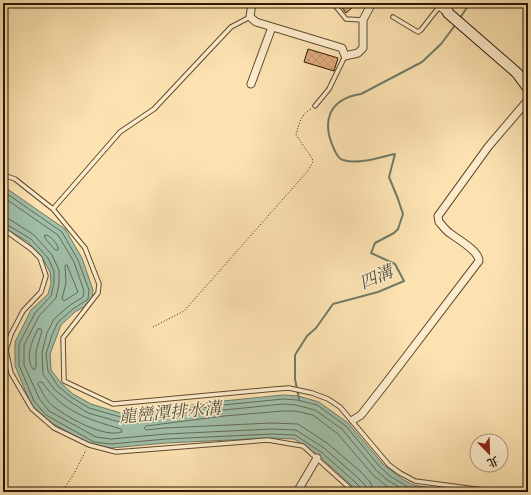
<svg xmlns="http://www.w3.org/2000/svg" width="531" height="495" font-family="Alegreya,'Noto Serif TC',serif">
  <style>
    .water { fill: #a0bea8; stroke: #707b66 }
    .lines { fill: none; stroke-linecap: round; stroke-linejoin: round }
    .shore { stroke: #646a56; stroke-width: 1 }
    .stream { stroke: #707b66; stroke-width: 2 }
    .building { fill: url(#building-cross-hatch); stroke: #291703 }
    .lane-casing { stroke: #5e4a2e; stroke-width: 5.5 }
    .street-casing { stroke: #5e4a2e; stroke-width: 9 }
    .secondary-casing { stroke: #291703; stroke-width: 12 }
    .path { stroke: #291703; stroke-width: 1; stroke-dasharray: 1 2; stroke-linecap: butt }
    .lane { stroke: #fdeccc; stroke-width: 3.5 }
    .street { stroke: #fdeccc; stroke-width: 7 }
    .secondary { stroke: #fdeccc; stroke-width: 10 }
    .labels { text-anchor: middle; stroke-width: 3; stroke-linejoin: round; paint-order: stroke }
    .water-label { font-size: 17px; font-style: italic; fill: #53513d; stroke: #fdeccc }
  </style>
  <defs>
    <pattern id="building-cross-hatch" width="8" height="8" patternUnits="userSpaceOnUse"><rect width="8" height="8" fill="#e1aa7e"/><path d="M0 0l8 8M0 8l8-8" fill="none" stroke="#c1926b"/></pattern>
  </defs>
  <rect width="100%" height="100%" fill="#fce2b1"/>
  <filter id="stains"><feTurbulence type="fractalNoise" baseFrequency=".005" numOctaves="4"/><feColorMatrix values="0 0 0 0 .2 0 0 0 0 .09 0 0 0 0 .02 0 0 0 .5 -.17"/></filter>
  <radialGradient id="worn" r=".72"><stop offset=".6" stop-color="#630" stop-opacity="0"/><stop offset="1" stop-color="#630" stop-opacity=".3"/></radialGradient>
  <path class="water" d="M 3,186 L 65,229 L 82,258 L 93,290 L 92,302 L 75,312 L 61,325 L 50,354 L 51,370 L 61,383 L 73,394 L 91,404 L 124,414 L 223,401 L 283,395 L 298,396 L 319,402 L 348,423 L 383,464 L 402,479 L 413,485 L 456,492 L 359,492 L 318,455 L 294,439 L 272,438 L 166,443 L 111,448 L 93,446 L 43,418 L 31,404 L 15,366 L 15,342 L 31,310 L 48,294 L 51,283 L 50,272 L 44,261 L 28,242 L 3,227 Z"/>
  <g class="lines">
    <path class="shore" d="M 3,191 L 62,232 L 78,260 L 89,290 L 88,299 L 73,309 L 58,322 L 52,335 L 46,354 L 48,371 L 58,386 L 71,397 L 89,408 L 124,418 L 223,405 L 283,399 L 297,400 L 317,405 L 346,426 L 380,467 L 390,476 L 411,489 L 431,492
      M 3,197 L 58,235 L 74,262 L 84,291 L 83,297 L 70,305 L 54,319 L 47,333 L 42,352 L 43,374 L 55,390 L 69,401 L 88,413 L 123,423 L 224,410 L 283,404 L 296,405 L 315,410 L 342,429 L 376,470 L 386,479 L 407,492
      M 3,218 L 9,219 L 34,235 L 52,255 L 59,270 L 59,284 L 56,298 L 39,316 L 24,345 L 24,365 L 39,398 L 49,411 L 96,437 L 111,439 L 166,434 L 272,429 L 296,430 L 324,448 L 357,477 L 365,485 L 367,492
      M 3,223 L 6,224 L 31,239 L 48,258 L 54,271 L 54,283 L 51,296 L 35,313 L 19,344 L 19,365 L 34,401 L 46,415 L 94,442 L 111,444 L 166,439 L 272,434 L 295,435 L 321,452 L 354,481 L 361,488 L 362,492
      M 45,235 C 52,236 55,242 58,247 L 58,250 L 55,250 L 45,238 Z
      M 67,265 L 78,292 L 64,301 L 62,299 L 66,283 L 65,266 Z
      M 38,329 L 41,329 L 42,331 L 36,351 L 36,368 L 34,370 C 24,358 32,341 38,329 Z
      M 40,382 L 42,382 C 63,412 87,419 121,429 L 122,432 C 103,438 69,418 54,407 C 47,402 42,392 38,384 Z
      M 373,492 L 371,483 L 361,472 L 327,443 L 298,424 L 271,423 L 165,428 L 146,430 L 144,428 L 146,426 L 224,416 L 283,411 L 295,411 L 313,415 L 338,434 L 373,475 L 394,492"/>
    <path class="stream" d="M 460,18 L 470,3
      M 299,399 L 295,379 L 295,355 L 307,336 L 316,328 L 333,304 L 378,292 L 404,281 L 395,264 L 371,253 L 375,243 L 394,233 L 398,229 L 403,214 L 398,199 L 389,177 L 395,154 C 379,157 360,165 343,160 C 338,159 336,153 334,149 C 321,121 329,99 361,94 L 422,62 L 441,44 L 456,24
      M 520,492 L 528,480"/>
  </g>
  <path class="building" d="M 339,3 L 352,3 L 354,6 L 346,13 Z
    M 308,49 L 338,58 L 334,71 L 304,62 Z"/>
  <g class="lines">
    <defs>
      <path id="lane" d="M 333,3 L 346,19 L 363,20
        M 393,17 L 418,32 L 421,30 L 439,7
        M 315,106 L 329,89 L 345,56
        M 3,175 L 15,179 L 53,209 L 85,248 L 99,284 L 98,293 L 63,338 L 64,381 L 113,404 L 275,389 L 289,388 L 312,393 L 328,399 L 340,407 L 389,465 L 400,473 L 415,481 L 498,492
        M 53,209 L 120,132 L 154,109 L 231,27 L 250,17
        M 3,229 L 31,249 L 40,258 L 46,276 L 41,292 L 23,311 L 11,334 L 6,350 L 11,373 L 32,409 L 54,428 L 89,445 L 116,452 L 268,440 L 303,446 L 354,492"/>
      <path id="street" d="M 252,3 L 250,17 L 256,22 L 342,48 L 345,56 L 358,53 L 363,48 L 363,20 L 372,3
        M 435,3 L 448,13
        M 251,84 L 272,27
        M 353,420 L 361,415 L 386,383 L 479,261 C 479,251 459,240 451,234 C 446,231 443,226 439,222 L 438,216 L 488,147 L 528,100
        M 297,492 L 317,458"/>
      <path id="secondary" d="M 445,3 L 448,13 L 517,73 L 528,88"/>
    </defs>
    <use href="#lane" class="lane-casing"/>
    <use href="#street" class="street-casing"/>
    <use href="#secondary" class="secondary-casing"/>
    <path class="path" d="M 153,327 L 184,311 L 307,172 L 313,162 L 312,158 L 296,135 C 299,123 301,115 311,109
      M 62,492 L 75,472 L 86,450"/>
    <use href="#lane" class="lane"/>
    <use href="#street" class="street"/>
    <use href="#secondary" class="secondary"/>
  </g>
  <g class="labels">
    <g class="water-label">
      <text transform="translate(376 277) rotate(-23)" y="6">四溝</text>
      <text transform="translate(170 412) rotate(-5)" y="6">龍巒潭排水溝</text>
    </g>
  </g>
  <rect width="531" height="495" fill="none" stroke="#fce2b1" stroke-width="16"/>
  <rect x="4" y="4" width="523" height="487" fill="none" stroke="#291703" stroke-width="2"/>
  <rect x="8" y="8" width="515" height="479" fill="none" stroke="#291703"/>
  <g transform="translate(489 453) rotate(157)"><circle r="19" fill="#fdeccc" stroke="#a8977c"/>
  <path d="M0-3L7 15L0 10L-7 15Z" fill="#8f2418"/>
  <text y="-6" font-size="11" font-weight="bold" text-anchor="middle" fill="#291703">北</text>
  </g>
  <rect width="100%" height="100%" filter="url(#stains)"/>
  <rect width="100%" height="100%" fill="url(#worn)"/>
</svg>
